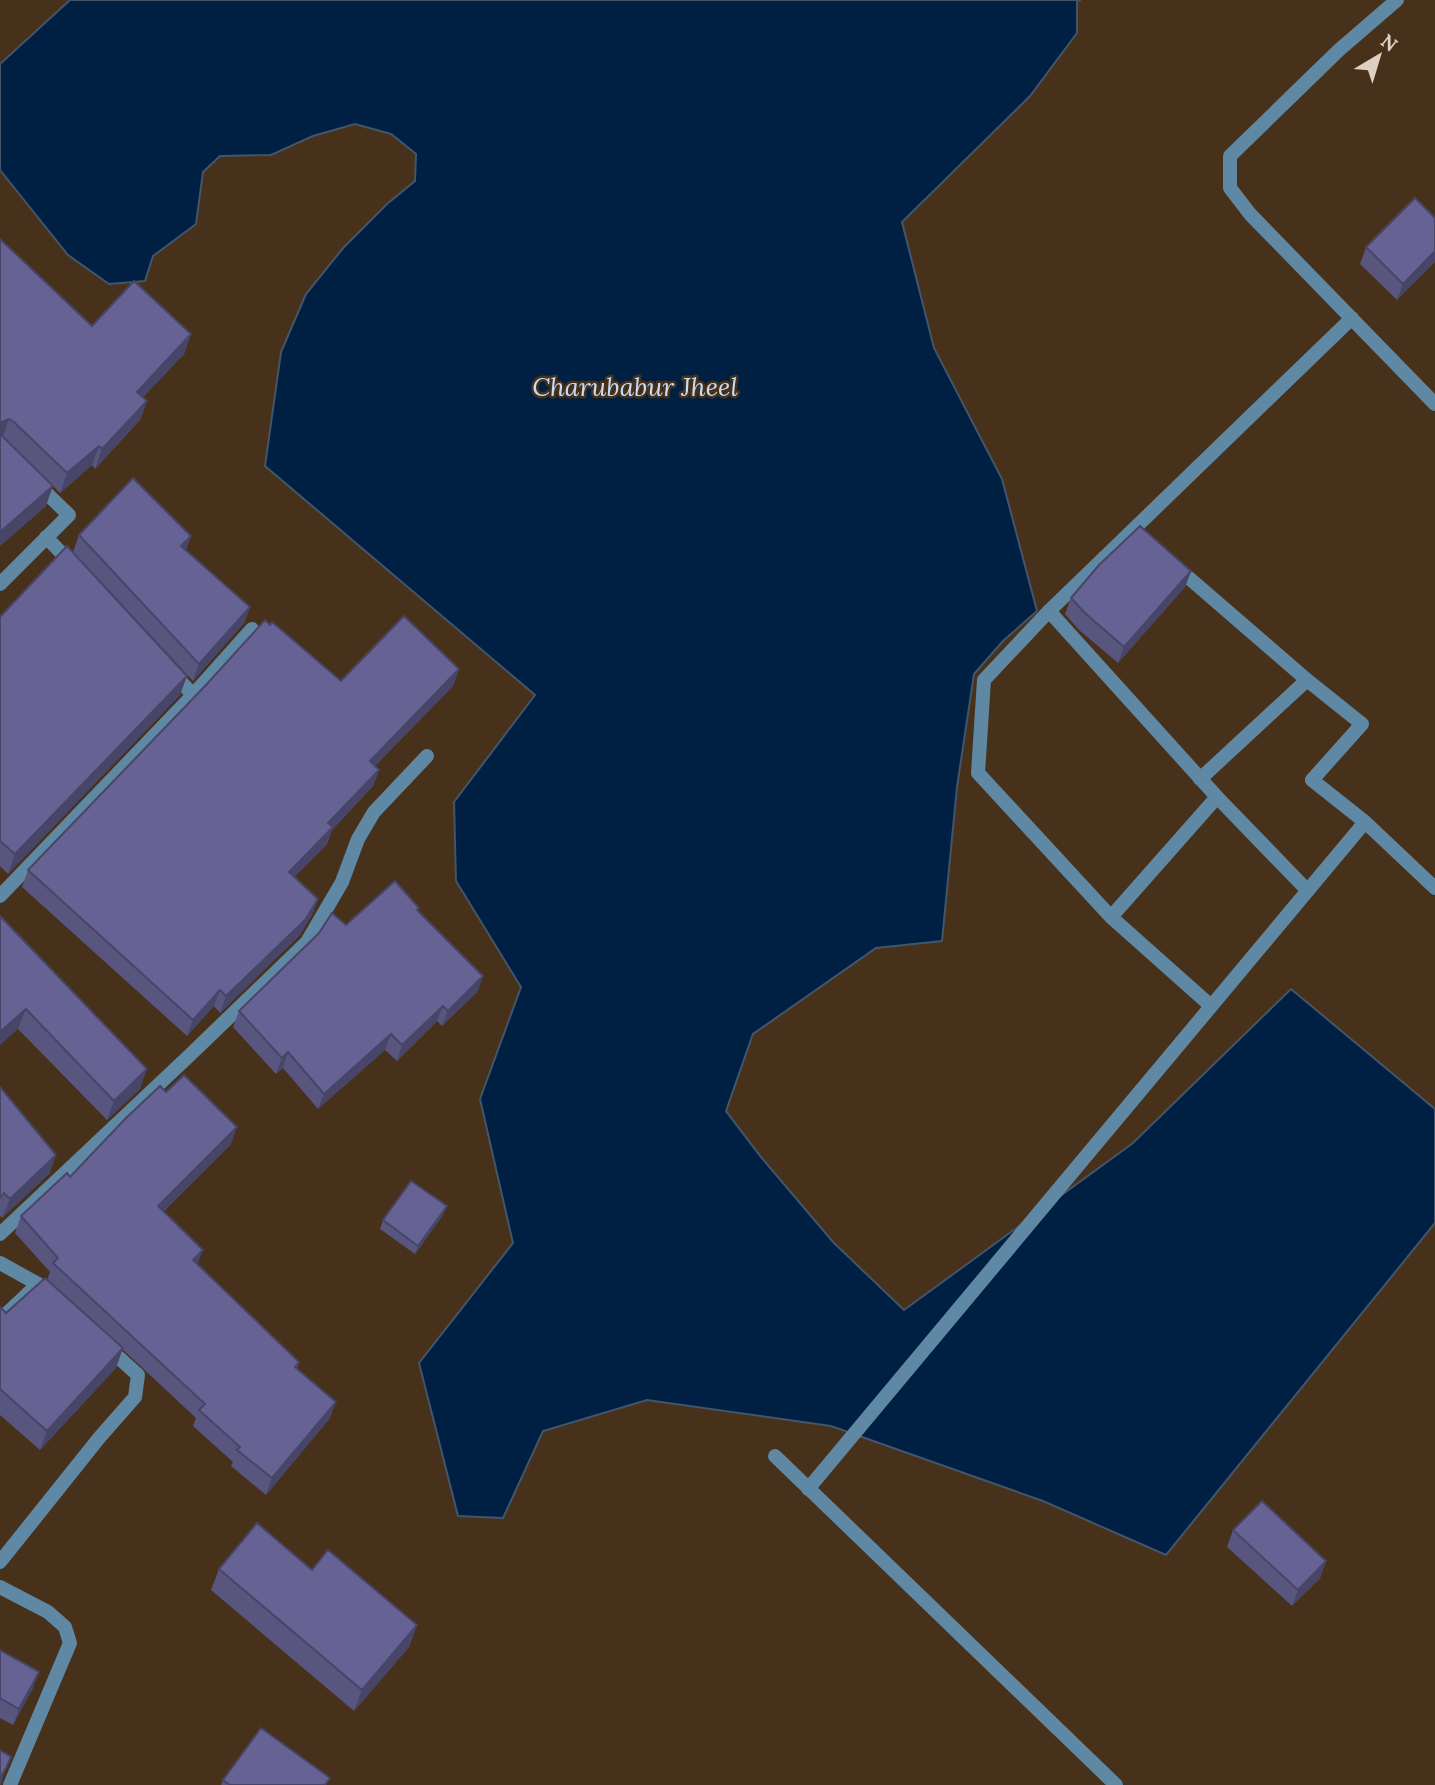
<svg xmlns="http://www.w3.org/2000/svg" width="1435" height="1785" font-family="Lora,serif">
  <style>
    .water { fill: #002043; stroke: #435569; stroke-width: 2 }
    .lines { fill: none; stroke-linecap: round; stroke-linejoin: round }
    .lane { stroke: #5f88a4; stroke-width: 14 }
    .street { stroke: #5f88a4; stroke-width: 14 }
    .wall { fill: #58557f }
    .shaded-wall { fill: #474568 }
    .building { fill: #666394; stroke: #474568; stroke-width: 2 }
    .labels { text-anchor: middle; stroke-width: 5; stroke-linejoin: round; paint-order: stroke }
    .water-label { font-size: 26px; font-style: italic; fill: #c7ddf7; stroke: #47311a }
  </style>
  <rect width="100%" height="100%" fill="#47311a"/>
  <path class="water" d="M 70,0 L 1081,0 L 1077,1 L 1077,33 L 1030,96 L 902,222 L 934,348 L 1002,479 L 1037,611 L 1003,641 L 974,674 L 957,787 L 942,941 L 876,948 L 753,1034 L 726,1111 L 761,1157 L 833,1242 L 904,1310 L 1133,1143 L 1291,989 L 1435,1109 L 1435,1223 L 1166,1555 L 1043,1501 L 831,1426 L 647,1400 L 543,1431 L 503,1518 L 458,1516 L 419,1363 L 513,1243 L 480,1099 L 521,987 L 456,881 L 454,802 L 535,695 L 265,466 L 281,352 L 306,294 L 344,247 L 387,204 L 415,181 L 416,154 L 391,134 L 355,124 L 313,136 L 271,155 L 220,156 L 203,172 L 196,224 L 153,256 L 145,281 L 109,284 L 68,255 L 0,170 L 0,64 Z"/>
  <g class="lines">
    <path class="lane" d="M 1174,565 L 1307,680 L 1200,779
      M 1307,680 L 1362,724 L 1312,780
      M 1217,797 L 1307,890
      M 1111,917 L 978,773 L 984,680 L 1049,611 L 1217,797 L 1111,917 L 1211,1006"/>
    <path class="street" d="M 1397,0 L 1339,50 L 1230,156 L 1230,188 L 1250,214 L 1435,404
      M 46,537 L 72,564
      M 0,584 L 69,515 L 37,484
      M 1049,611 L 1352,318
      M 193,695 L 252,629
      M 1312,780 L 1365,822 L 1435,888
      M 0,896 L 193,695 L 171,671
      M 0,1234 L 191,1054 L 307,942 L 342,882 L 358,839 L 374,812 L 427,756
      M 0,1263 L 38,1284 L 0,1320
      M 775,1456 L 1116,1785
      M 808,1489 L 1365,822
      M 0,1562 L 99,1438 L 135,1397 L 138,1375 L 106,1346
      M 0,1587 L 48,1612 L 65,1627 L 70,1643 L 10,1785"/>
  </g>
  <path class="wall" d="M 1435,218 L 1397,300 L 1360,264 L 1366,247 Z
    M 0,239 L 92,326 L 191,334 L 184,354 L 143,397 L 147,401 L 140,420 L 95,469 L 92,465 L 60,493 L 7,441 L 46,506 L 0,546 Z
    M 79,535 L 191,536 L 186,550 L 250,607 L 244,623 L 193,681 L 73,552 Z
    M 1191,571 L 1185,587 L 1118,663 L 1079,630 L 1065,614 L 1071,598 Z
    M 0,617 L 180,695 L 8,874 L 0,866 Z
    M 459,669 L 453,686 L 375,766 L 379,770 L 373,786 L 332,830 L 327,844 L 294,877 L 318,899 L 312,915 L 299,936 L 220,1013 L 214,1006 L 187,1036 L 22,887 L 28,870 L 341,681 Z
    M 418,911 L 483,976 L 477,992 L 442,1026 L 437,1021 L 397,1061 L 385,1050 L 318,1109 L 283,1068 L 276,1074 L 233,1027 L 239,1011 L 319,933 L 346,925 Z
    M 0,916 L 140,1089 L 107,1120 L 18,1029 Z
    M 0,1087 L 56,1155 L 49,1174 L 2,1218 L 0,1216 Z
    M 166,1092 L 231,1144 L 164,1211 L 198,1265 L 299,1362 L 297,1369 L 330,1418 L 266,1495 L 231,1466 L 233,1462 L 193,1426 L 196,1418 L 122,1349 L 116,1368 L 40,1450 L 0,1415 L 0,1307 L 6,1313 L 47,1280 L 50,1272 L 15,1233 L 21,1216 L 70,1177 Z
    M 443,1215 L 415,1254 L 380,1229 L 383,1220 Z
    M 1233,1530 L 1326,1561 L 1320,1578 L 1292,1606 L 1227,1547 Z
    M 219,1569 L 312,1570 L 417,1625 L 409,1647 L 354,1711 L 211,1590 Z
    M 0,1650 L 33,1688 L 13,1725 L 0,1718 Z
    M 223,1780 L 327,1785 L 221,1785 Z"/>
  <path class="shaded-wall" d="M 1435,251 L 1435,262 L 1397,300 L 1403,284 Z
    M 191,334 L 184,354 L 130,411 L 137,392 Z
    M 147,401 L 140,420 L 95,469 L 102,449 Z
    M 9,419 L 2,439 L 0,439 L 0,423 L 1,422 Z
    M 99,446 L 92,465 L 60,493 L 67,473 Z
    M 53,486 L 46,506 L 0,546 L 0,532 Z
    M 191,536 L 185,552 L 181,546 Z
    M 1191,571 L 1185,587 L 1118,663 L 1124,647 Z
    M 250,607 L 244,623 L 193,681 L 199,664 Z
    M 459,669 L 453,686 L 364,777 L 370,761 Z
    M 187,676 L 180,695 L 8,874 L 15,854 Z
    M 379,770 L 373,786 L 332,830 L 327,844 L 283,888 L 289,872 L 328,823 Z
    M 318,899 L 312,915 L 299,936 L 220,1013 L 226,996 Z
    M 483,976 L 477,992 L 442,1026 L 448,1011 Z
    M 220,990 L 214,1006 L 187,1036 L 193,1020 Z
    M 443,1006 L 437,1021 L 397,1061 L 402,1045 Z
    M 26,1009 L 18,1029 L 0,1045 L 0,1032 Z
    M 391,1034 L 385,1050 L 318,1109 L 324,1094 Z
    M 288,1052 L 283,1068 L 276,1074 L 282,1058 Z
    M 147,1069 L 140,1089 L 107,1120 L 114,1101 Z
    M 237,1127 L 231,1144 L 152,1222 L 158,1206 Z
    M 56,1155 L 49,1174 L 2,1218 L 10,1199 Z
    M 447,1206 L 443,1215 L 415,1254 L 418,1246 Z
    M 203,1250 L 197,1266 L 193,1260 Z
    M 123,1348 L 116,1368 L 40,1450 L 47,1431 Z
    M 336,1402 L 330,1418 L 266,1495 L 272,1478 Z
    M 1326,1561 L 1320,1578 L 1292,1606 L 1298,1590 Z
    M 417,1625 L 409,1647 L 354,1711 L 362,1690 Z
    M 39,1672 L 33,1688 L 13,1725 L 19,1709 Z
    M 6,1768 L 1,1784 L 0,1785 L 0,1778 Z"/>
  <path class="building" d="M 1415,198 L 1435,218 L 1435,251 L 1403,284 L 1366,247 Z
    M 0,239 L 92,326 L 134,281 L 191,334 L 137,392 L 147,401 L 102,449 L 99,446 L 67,473 L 14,422 L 9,419 L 1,422 L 0,423 Z
    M 0,434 L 53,486 L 0,532 Z
    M 133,478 L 191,536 L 181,546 L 250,607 L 199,664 L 79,535 Z
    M 1140,526 L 1191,571 L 1124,647 L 1085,613 L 1071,598 L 1099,565 Z
    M 67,546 L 187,676 L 15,854 L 0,841 L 0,617 Z
    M 404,616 L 459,669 L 370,761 L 379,770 L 328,823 L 333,827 L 289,872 L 318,899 L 305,920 L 226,996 L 220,990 L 193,1020 L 28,870 L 206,685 L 265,620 L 270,625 L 272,622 L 341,681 Z
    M 395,881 L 419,908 L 417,910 L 483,976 L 448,1011 L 443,1006 L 402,1045 L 391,1034 L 324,1094 L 288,1052 L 282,1058 L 239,1011 L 319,933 L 332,913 L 346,925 Z
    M 0,916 L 147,1069 L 114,1101 L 26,1009 L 0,1032 Z
    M 184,1075 L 237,1127 L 158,1206 L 203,1250 L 193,1260 L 299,1362 L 295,1367 L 336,1402 L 272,1478 L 237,1450 L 240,1447 L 199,1410 L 205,1404 L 53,1263 L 58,1258 L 21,1216 L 67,1173 L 70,1177 L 126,1118 L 160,1086 L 166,1092 Z
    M 0,1087 L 56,1155 L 10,1199 L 4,1193 L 0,1198 Z
    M 411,1181 L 447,1206 L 418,1246 L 383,1220 Z
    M 45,1278 L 123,1348 L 47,1431 L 0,1389 L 0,1307 L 6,1313 Z
    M 1262,1501 L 1326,1561 L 1298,1590 L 1233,1530 Z
    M 257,1523 L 312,1570 L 328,1550 L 417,1625 L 362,1690 L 219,1569 Z
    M 0,1650 L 39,1672 L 19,1709 L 0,1698 Z
    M 261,1728 L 330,1778 L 325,1785 L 230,1785 L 223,1780 Z
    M 0,1750 L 11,1757 L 6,1768 L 0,1778 Z"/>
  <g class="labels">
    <g class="water-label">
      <text x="635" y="396">Charubabur Jheel</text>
    </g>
  </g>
  <g transform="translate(1379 56) rotate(38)" stroke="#47311a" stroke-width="5" paint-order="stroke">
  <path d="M0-5L12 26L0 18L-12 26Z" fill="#ded0c3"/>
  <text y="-10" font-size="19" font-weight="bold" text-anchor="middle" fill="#ded0c3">N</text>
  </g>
</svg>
